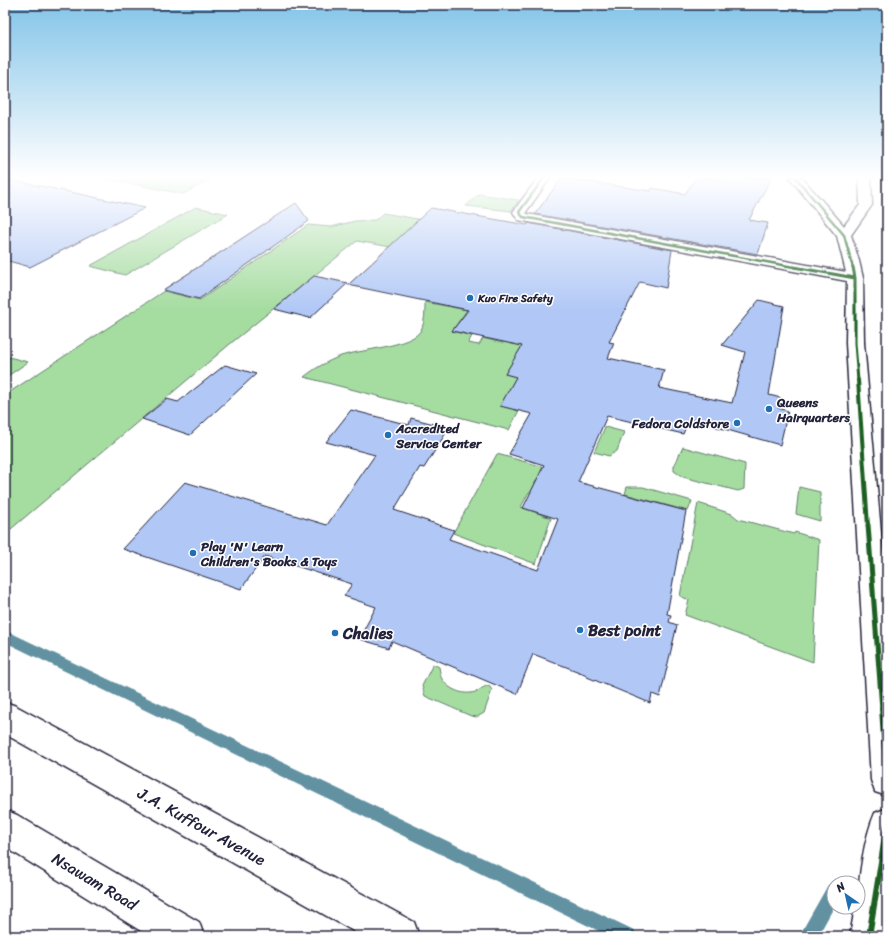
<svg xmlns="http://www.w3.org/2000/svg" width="892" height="941" font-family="Sriracha,sans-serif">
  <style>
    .green { fill: #a5dca0; stroke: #647f6e }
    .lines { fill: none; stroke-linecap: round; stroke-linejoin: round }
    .stream { fill: #6292a2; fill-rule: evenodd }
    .building { fill: #b1c8f6; stroke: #22223b }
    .street-casing { stroke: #22223b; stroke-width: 3 }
    .secondary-casing { stroke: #22223b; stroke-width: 3 }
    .highway-casing { stroke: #22223b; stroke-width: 3 }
    .street { fill: #fff; fill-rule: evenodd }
    .secondary { fill: #fff; fill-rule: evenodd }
    .highway { fill: #fff; fill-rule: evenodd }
    .cycleway-far4-casing { stroke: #fff; stroke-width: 4 }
    .cycleway-far3-casing { stroke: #fff; stroke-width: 5 }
    .cycleway-far2-casing { stroke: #fff; stroke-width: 6 }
    .cycleway-far1-casing { stroke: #fff; stroke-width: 8 }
    .cycleway-casing { stroke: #fff; stroke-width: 8 }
    .cycleway-far4 { stroke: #1b5e20; stroke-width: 2.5 }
    .cycleway-far3 { stroke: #1b5e20; stroke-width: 3 }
    .cycleway-far2 { stroke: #1b5e20; stroke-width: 4 }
    .cycleway-far1 { stroke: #1b5e20; stroke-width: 5 }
    .cycleway { stroke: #1b5e20; stroke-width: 6 }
    .poi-dot { fill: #1f6fb2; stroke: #fff; stroke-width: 1.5 }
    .labels { text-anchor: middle; stroke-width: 3; stroke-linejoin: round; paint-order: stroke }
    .far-poi-label { font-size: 11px; font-weight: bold; fill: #22223b; stroke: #fff; text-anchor: start }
    .poi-label { font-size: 13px; font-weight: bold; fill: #22223b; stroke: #fff; text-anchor: start }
    .near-poi-label { font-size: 16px; font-weight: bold; fill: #22223b; stroke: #fff; text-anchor: start }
    .near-street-label { font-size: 16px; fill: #22223b; stroke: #fff }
  </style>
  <rect width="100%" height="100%" fill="#fff"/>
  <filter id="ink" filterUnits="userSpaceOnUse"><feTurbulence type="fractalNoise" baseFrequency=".025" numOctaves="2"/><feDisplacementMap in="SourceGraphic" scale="8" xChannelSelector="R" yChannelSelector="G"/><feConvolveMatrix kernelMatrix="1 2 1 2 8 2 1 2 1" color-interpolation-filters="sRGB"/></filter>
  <g filter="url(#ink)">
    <path class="green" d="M 103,178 L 214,178 L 183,194 Z
      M 479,194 L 519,200 L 511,211 L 466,206 Z
      M 196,207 L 228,214 L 125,275 L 90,266 Z
      M 383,213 L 423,220 L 402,249 L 357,241 L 230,344 L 11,529 L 5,527 L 5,395 L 164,291 L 200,300 L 308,225 L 331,227 L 355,221 L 375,220 Z
      M 547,276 L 583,284 L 509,430 L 304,377 C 315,368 328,361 341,356 C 359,350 413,346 421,330 C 425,322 425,311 425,302 L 467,310 L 452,331 L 472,336 L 468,343 L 479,345 L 483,338 L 503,343 Z
      M 5,356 L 28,362 L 5,378 Z
      M 605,427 L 624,432 L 617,451 L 609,456 L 594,452 Z
      M 683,447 L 745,464 L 744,489 L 738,491 L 683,477 L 674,471 L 674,466 Z
      M 497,454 L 566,473 L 554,500 L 529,492 L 521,507 L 551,518 L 536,564 L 453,533 Z
      M 627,487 L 643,487 L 692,501 L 688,511 L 625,494 Z
      M 799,487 L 820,492 L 820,521 L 796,514 Z
      M 698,503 L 732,514 L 738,519 L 794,534 L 795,532 L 819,540 L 813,662 L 685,615 L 689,600 L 680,596 Z
      M 433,664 L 439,667 C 440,671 440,676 442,679 C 448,689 463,696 475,692 C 481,690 483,686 489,686 L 492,690 L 484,713 L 477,717 L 471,716 L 425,696 L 422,686 Z"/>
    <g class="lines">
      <path class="stream" d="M 5,630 L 634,930 L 637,936 L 609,936 L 5,642 Z
        M 834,883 L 834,907 L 818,936 L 799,936 L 828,885 Z"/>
    </g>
    <path class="building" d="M 562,178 L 651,191 L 652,188 L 685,194 L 696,178 L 771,178 L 749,220 L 768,223 L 758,254 L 535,214 Z
      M 5,179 L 75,193 L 145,208 L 30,267 L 5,260 Z
      M 296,203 L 309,221 L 199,299 L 163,290 Z
      M 431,208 L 527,225 L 528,223 L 672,250 L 666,288 L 640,282 L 609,342 L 614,343 L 608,358 L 664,370 L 659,388 L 732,403 L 745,352 L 722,345 L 759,300 L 784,306 L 769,395 L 781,398 L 778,408 L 788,411 L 780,445 L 689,419 L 683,434 L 607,416 L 578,482 L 686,511 L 667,614 L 671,615 L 669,622 L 677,625 L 660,697 L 652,694 L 650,703 L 587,677 L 587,675 L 533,654 L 517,694 L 392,641 L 389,648 L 359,639 L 376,607 L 344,596 L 352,584 L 265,556 L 241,589 L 123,549 L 185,482 L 327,525 L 375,455 L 326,442 L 351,410 L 409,425 L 411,418 L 449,428 L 424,468 L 420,467 L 394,510 L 454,530 L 449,539 L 538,570 L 558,519 L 523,508 L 544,465 L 509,454 L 532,414 L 500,406 L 516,377 L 505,374 L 522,346 L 452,331 L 468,310 L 348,285 Z
      M 314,276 L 348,283 L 310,318 L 274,309 Z
      M 225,365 L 256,374 L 190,435 L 142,419 L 167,399 L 178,402 Z"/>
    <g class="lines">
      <defs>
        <path id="street" d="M 538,178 L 550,178 L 526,212 L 527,214 L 846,272 L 837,236 L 790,178 L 802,178 L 844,226 L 860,205 L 859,178 L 871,178 L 872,205 L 851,235 L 859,261 L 863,278 L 864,343 L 887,599 L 887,796 L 875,792 L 871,780 L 846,343 L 847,281 L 518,220 L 513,212 Z
          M 887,808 L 887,936 L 850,936 L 855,907 L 858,907 C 858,879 864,838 875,813 Z"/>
        <path id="secondary" d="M 5,702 L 16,706 L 414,922 L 419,936 L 362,936 L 5,734 Z"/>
        <path id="highway" d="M 5,810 L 17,815 L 199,922 L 204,936 L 149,936 L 5,847 Z"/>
      </defs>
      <use href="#street" class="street-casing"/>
      <use href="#secondary" class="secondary-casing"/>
      <use href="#highway" class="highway-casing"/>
      <use href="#street" class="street"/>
      <use href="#secondary" class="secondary"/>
      <use href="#highway" class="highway"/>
      <defs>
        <path id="cycleway-far4" d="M 544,178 L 519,212 L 523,217 L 799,268
          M 796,178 L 844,235 L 853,268"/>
        <path id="cycleway-far3" d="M 794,267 L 855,278
          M 853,267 L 855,278 L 855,343 L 858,381"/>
        <path id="cycleway-far2" d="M 858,380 L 868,526"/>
        <path id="cycleway-far1" d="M 868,525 L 882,709"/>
        <path id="cycleway" d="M 882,708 L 887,780
          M 869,936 L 887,825"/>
      </defs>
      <use href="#cycleway-far4" class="cycleway-far4-casing"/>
      <use href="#cycleway-far3" class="cycleway-far3-casing"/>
      <use href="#cycleway-far2" class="cycleway-far2-casing"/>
      <use href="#cycleway-far1" class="cycleway-far1-casing"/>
      <use href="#cycleway" class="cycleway-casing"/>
      <use href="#cycleway-far4" class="cycleway-far4"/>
      <use href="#cycleway-far3" class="cycleway-far3"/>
      <use href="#cycleway-far2" class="cycleway-far2"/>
      <use href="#cycleway-far1" class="cycleway-far1"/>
      <use href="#cycleway" class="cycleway"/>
    </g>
  </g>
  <linearGradient id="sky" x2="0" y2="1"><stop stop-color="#83c4e8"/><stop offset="0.57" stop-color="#fff"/><stop offset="1" stop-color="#fff" stop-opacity="0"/></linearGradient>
  <rect width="892" height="310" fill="url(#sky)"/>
  <g class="poi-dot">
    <circle cx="470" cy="298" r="4"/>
    <circle cx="769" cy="409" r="4"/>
    <circle cx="737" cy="423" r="4"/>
    <circle cx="388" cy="435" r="4"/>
    <circle cx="193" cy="553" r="4"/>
    <circle cx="580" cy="630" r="4"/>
    <circle cx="335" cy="633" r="4"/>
  </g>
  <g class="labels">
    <g class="far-poi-label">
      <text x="478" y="302">Kuo Fire Safety</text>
    </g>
    <g class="poi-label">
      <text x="777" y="407">Queens<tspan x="777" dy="15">Hairquarters</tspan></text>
      <text x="729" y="428" text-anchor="end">Fedora Coldstore</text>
      <text x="396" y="433">Accredited<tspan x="396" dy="15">Service Center</tspan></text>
      <text x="201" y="551">Play 'N' Learn<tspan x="201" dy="15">Children's Books &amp; Toys</tspan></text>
    </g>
    <g class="near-poi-label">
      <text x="588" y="636">Best point</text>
      <text x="343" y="639">Chalies</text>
    </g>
    <g class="near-street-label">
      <text transform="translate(202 826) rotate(29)" y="6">J.A. Kuffour Avenue</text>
      <text transform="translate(95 881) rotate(31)" y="6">Nsawam Road</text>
    </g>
  </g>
  <rect width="892" height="941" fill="none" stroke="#fff" stroke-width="20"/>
  <rect x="10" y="10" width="872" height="921" fill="none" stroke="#22223b" stroke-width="1.5" filter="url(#ink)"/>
  <g transform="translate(846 895) rotate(326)"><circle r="19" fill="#ffffff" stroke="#a7a7b1"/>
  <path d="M0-3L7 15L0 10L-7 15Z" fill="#1f6fb2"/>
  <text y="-6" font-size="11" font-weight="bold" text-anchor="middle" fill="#22223b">N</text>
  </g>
</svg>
